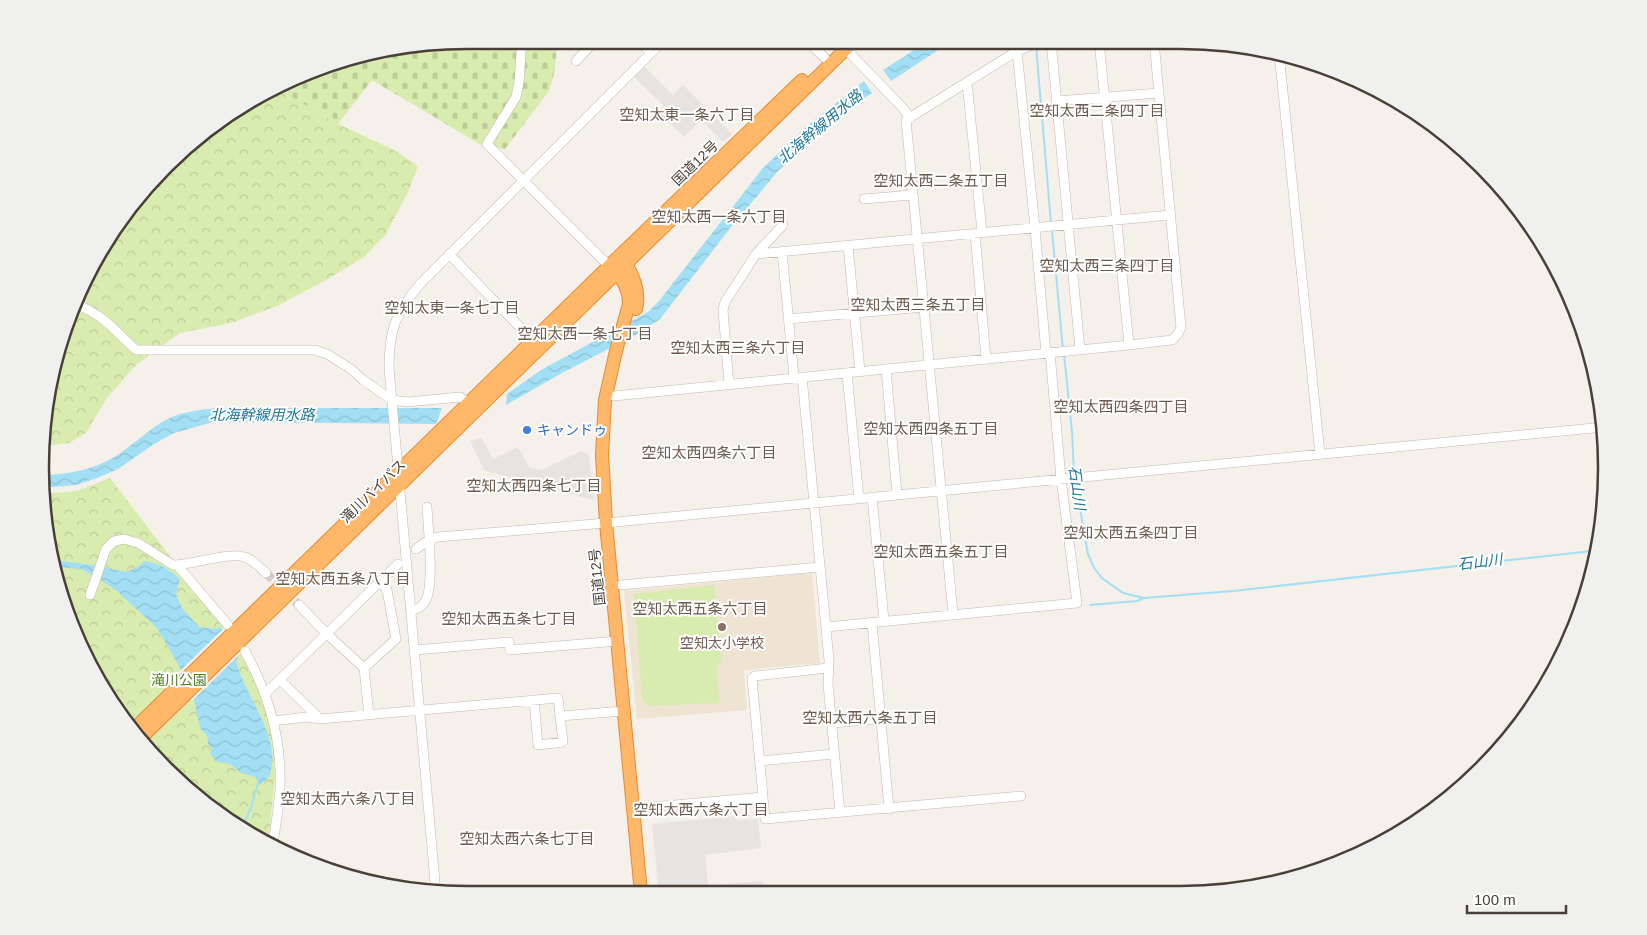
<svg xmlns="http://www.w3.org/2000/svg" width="1647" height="935" font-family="Arial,'Noto Sans JP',sans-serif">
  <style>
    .education { fill: #efe3d2 }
    .forest { fill: url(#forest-crowns) }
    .cemetery { fill: url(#cemetery-stones) }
    .pitch { fill: #d9ecaf }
    .parking { fill: #e6e3e0 }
    .water { fill: url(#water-waves) }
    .pier { fill: #f5f0e9 }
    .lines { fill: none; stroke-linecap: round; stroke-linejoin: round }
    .stream { stroke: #a2dff5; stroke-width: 2 }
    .minor-tunnel { stroke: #d3cdc5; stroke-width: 9; stroke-dasharray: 9 4.5; stroke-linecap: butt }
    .minor-casing { stroke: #c4b9ad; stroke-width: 10 }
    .highway-casing { stroke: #e78a31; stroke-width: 14 }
    .minor { stroke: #fff; stroke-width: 9 }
    .highway { stroke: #ffb86a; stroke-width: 12 }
    .shop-dot { fill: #3f7fe0; stroke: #fff; stroke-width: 2 }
    .education-dot { fill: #8d6e63; stroke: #fff; stroke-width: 2 }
    .labels { text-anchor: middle; stroke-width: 4; stroke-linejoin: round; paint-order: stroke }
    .street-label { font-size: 14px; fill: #493f36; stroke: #fff }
    .shop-label { font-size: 14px; fill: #366cbe; stroke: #fff; text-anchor: start }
    .education-label { font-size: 14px; fill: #785e54; stroke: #fff }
    .park-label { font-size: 14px; fill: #548025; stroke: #fff }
    .neighbourhood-label { font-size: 15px; fill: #6d5b4d; stroke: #fff }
    .water-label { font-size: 15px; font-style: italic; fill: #23799b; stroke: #fff }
    .rim { fill: none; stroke: #493f36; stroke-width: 2.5 }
  </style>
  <defs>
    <pattern id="forest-crowns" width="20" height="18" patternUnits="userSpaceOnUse" patternTransform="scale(1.25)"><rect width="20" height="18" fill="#d9ecaf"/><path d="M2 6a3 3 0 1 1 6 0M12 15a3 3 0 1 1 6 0" fill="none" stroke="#bccb97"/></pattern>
    <pattern id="cemetery-stones" width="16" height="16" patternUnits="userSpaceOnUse" patternTransform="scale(1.25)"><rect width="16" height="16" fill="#d9ecaf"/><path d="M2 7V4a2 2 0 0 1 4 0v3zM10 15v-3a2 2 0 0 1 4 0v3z" fill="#bccb97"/></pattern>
    <pattern id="water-waves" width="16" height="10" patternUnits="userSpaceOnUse" patternTransform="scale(1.25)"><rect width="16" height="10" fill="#a2dff5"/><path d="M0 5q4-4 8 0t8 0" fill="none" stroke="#8dc0d3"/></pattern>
  </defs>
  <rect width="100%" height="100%" fill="#f5f0e9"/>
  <path class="education" d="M 812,573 L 820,663 L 744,670 L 747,710 L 637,719 L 624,591 Z"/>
  <path class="forest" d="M 280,89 L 338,124 L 394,150 L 418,166 L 408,192 L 386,234 L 364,257 L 328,279 L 277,306 L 231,323 L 180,333 L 136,365 L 107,398 L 86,433 L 69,443 L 46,446 L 55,357 L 112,230 L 207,128 Z
    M 110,478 L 222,624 L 245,662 L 263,699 L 274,745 L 275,778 L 268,844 L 253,838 L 146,749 L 72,631 L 41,494 L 77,491 Z"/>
  <path class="cemetery" d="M 468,40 L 557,40 L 555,70 L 549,91 L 505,149 L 481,145 L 372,80 L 338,124 L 280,90 L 330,63 Z"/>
  <path class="pitch" d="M 714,585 L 722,665 L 717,665 L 719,703 L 652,706 L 642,701 L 634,594 Z"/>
  <path class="parking" d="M 645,67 L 673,95 L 683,85 L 732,134 L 723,142 L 701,120 L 684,137 L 658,112 L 664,106 L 634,77 Z
    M 482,438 L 493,459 L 518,447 L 530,468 L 542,470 L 581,451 L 589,455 L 594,500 L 484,470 L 470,441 Z
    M 736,816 L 737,820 L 758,819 L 761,848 L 705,855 L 708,885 L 763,881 L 765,893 L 659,893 L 652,824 Z"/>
  <path class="water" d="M 928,41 L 952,41 L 891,81 L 883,70 Z
    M 864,81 L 872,93 L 849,108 L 824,127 L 778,171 L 731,227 L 660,319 L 641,332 L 562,373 L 506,405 L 507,394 L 541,370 L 648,312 L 659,301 L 763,168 L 808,125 Z
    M 289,408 L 442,408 L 436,424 L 213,422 L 174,433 L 154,444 L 118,469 L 97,478 L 76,485 L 42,488 L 43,475 C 66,475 96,469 116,456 C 135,444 151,426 172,417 C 205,404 254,409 289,408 Z
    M 56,560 L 92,565 L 126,572 L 138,567 L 144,561 C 159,563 169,569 180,579 L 176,594 L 182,608 L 199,627 L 218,629 L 219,625 L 239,655 L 236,661 C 245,693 268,721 272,752 C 273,760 271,769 270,776 L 260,785 L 255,777 L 241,773 L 230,764 L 217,762 L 210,754 L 212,749 L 208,744 L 207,736 L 200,728 L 194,700 L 179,666 L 157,628 L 118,592 L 98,578 L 81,569 L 58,567 Z"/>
  <path class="pier" d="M 224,628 L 241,653 L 192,701 L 179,672 Z"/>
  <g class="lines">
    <path class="stream" d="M 1036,46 L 1051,223
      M 1052,230 L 1063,350
      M 1064,354 L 1072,432 L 1074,474
      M 1075,481 L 1088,554 L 1094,568 L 1102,578 L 1123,593 L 1144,598 L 1233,591 L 1592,551 L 1598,548
      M 1090,605 L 1137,601 L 1144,598
      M 242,828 L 251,807 L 259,780"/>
    <path class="minor-tunnel" d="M 266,573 L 299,605"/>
    <defs>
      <path id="minor" d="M 522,40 L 519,82 L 516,97 L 487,144 L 609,266
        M 638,40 L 651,53
        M 806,40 L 825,58
        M 837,40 L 902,107 L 910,118
        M 1051,41 L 1080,350
        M 1099,41 L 1129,345
        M 1017,51 L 1035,228 L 1046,353
        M 1279,53 L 1320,454
        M 576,61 L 596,40
        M 967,82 L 982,232
        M 1057,101 L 1159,93
        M 864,199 L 912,195
        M 975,233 L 986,359
        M 848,246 L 860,371
        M 782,251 L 794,377
        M 449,254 L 535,343
        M 756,254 L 1170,215
        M 78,305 C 105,316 116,332 136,350 L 315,350 L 327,354 L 351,369 L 363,380 L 392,400 L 408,402 L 460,397 L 469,403
        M 788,319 L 924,307
        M 886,369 L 897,495
        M 847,373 L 859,499
        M 802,377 L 829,660 L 828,684 L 840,813
        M 729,384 L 723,310 L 725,302 L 756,254 L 783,225
        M 614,396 L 1129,345 L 1172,340 L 1178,334 L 1181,327 L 1154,41
        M 872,497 L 884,620
        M 416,549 L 428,540 L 438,537 L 606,523 L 1604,427
        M 177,565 L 228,625
        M 621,585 L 820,567
        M 90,595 L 106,549 L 114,541 L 124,539 L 138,543 L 173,565 C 192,565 228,552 244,557 C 253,559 260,568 266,573
        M 299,605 L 327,634 L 364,668 L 369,715
        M 412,610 C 417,609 422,607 425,602 C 435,585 428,529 427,507
        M 953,614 L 906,120 L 1017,51 L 1042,41
        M 872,623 L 889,809
        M 826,627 L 1077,603 L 1061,479 L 1050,352
        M 415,650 L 509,642 L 510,650 L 618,641
        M 245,651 C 268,693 282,740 280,788 C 279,808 275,827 273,846
        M 364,668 L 396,639 L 387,590 L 381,582
        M 828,668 L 755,676 L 752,678 L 765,819 L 1021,796
        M 280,680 L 320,719 L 558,698 L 560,716 L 624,711
        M 265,694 L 398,564
        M 534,700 L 538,745 L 563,742 L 560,716
        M 273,721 L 306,717 L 320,719
        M 831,723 L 880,719
        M 759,761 L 834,754
        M 641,808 L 763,797
        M 436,893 L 389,368 C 389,329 396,312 421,283 L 664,40"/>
      <path id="highway" d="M 626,264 C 634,277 640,293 636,309
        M 611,267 C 622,277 629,290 629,304 L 616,351 L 605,400 L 602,455 L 606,523 L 641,893
        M 134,729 L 609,266 L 802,80
        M 140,739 L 855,40"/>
    </defs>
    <use href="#minor" class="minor-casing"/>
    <use href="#highway" class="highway-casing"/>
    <use href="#minor" class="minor"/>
    <use href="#highway" class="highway"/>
  </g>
  <circle class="shop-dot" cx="527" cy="430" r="5"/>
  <circle class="education-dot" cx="722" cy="627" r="5"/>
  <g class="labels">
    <g class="street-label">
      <text transform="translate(695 163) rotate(-44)" y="5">国道12号</text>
      <text transform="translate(373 491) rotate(-44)" y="5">滝川バイパス</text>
      <text transform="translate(597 577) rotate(-96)" y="5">国道12号</text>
    </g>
    <g class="shop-label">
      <text x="537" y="435">キャンドゥ</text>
    </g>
    <g class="education-label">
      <text x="722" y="648">空知太小学校</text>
    </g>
    <g class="park-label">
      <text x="179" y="685">滝川公園</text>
    </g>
    <g class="neighbourhood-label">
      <text x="1097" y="116">空知太西二条四丁目</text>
      <text x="687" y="120">空知太東一条六丁目</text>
      <text x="941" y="186">空知太西二条五丁目</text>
      <text x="719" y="222">空知太西一条六丁目</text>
      <text x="1107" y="271">空知太西三条四丁目</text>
      <text x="918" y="310">空知太西三条五丁目</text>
      <text x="452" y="313">空知太東一条七丁目</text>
      <text x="585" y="339">空知太西一条七丁目</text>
      <text x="738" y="353">空知太西三条六丁目</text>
      <text x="1121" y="412">空知太西四条四丁目</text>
      <text x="931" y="434">空知太西四条五丁目</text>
      <text x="709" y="458">空知太西四条六丁目</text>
      <text x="534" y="491">空知太西四条七丁目</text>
      <text x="1131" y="538">空知太西五条四丁目</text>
      <text x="941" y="557">空知太西五条五丁目</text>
      <text x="343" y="584">空知太西五条八丁目</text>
      <text x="700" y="614">空知太西五条六丁目</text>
      <text x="509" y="624">空知太西五条七丁目</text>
      <text x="870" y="723">空知太西六条五丁目</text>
      <text x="348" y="804">空知太西六条八丁目</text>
      <text x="701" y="815">空知太西六条六丁目</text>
      <text x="527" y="844">空知太西六条七丁目</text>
    </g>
    <g class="water-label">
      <text transform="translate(820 127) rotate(-40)" y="5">北海幹線用水路</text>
      <text x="262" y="420">北海幹線用水路</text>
      <text transform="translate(1077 488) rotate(82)" y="5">石山川</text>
      <text transform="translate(1480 562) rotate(-7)" y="5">石山川</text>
    </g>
  </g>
  <path d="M0 0H1647V935H0ZM467 49H1180A418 418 0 0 1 1598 467V468A418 418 0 0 1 1180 886H467A418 418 0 0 1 49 468V467A418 418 0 0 1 467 49Z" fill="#f0f0ef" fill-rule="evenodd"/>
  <path class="rim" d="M467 49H1180A418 418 0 0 1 1598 467V468A418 418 0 0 1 1180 886H467A418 418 0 0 1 49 468V467A418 418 0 0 1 467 49Z"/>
  <path d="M1467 905v8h99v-8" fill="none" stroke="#493f36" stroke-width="2.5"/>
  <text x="1474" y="905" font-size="15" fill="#493f36" stroke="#ffffff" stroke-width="4" paint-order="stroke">100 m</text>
</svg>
